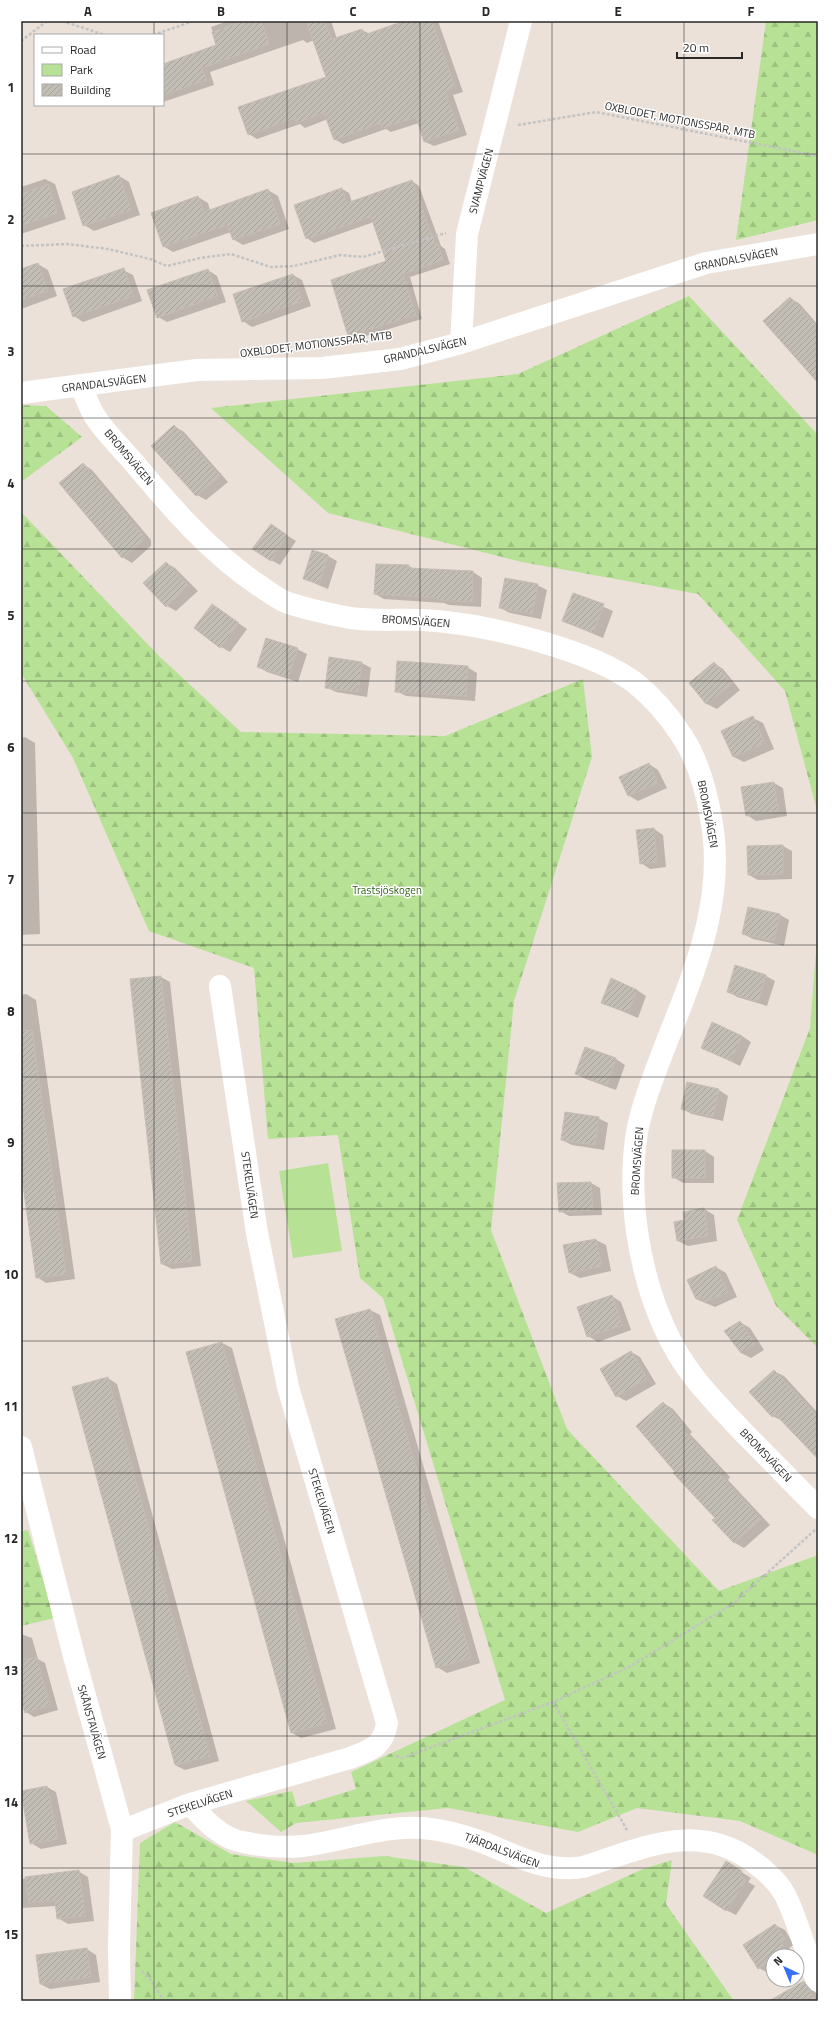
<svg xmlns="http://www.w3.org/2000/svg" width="839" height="2022" font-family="'Titillium Web',sans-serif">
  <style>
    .forest { fill: url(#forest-firs) }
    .park { fill: #b7e295 }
    .shadow { fill: #0003 }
    .building { fill: url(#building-hatch); stroke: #c6bdb3 }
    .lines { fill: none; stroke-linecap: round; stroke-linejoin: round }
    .path { stroke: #c3c3c3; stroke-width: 2.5; stroke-dasharray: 3 2; stroke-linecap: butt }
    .minor { stroke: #fff; stroke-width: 22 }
    .grid { fill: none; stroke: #282828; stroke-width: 1; stroke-opacity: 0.55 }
    .labels { text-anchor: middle; stroke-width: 3; stroke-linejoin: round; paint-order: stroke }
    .street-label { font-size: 11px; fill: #282828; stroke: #fff }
    .park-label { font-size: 11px; fill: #306419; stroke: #fff }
    .neatline { fill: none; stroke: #282828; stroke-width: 1.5 }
    .grid-label { font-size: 13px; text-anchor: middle; font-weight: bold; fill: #282828 }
  </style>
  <defs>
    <pattern id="forest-firs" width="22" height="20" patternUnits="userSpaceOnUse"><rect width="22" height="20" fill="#b7e295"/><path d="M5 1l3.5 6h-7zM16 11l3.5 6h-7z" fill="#9dc280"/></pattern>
    <pattern id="building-hatch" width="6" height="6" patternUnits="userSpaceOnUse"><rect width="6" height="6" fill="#c2bdb5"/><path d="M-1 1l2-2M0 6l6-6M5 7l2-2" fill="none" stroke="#a7a29c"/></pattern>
  </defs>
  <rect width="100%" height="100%" fill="#ebe1d9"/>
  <path class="forest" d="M 766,21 L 818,21 L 818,220 L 736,240 Z
    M 689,296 L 818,435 L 818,814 L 785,691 L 698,594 L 522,562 L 328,513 L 211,408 L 518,374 Z
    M 21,405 L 46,406 L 82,437 L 21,482 Z
    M 21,512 L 158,655 L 241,732 L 445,736 L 583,679 L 592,757 L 514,1001 L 491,1230 L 567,1429 L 719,1591 L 818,1555 L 818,1855 L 740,1821 L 637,1808 L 578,1832 L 448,1808 L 296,1823 L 281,1832 L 246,1801 L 292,1791 L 297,1807 L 356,1789 L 351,1772 L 505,1700 L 383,1298 L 360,1278 L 338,1135 L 268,1139 L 254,968 L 149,931 L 73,758 L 21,673 Z
    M 818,926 L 818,1348 L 776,1306 L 737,1220 L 810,1028 Z
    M 28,1530 L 55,1618 L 21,1626 L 21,1531 Z
    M 175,1822 L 231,1854 L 293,1863 L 384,1856 L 464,1867 L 546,1913 L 643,1869 L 672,1860 L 666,1904 L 734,2001 L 134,2001 L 140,1843 Z"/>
  <path class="park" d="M 328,1163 L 342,1251 L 293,1258 L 279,1171 Z"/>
  <path class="shadow" d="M 228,21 L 331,21 L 337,39 L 362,30 L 370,34 L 407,21 L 438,21 L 463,92 L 453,95 L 467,135 L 434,146 L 425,142 L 419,123 L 391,132 L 386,129 L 343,144 L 334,139 L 328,119 L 305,128 L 300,124 L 257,139 L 249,134 L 327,78 L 314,40 L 307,43 L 303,40 L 210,72 L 214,85 L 163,102 L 163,65 L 218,46 L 211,27 Z
    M 119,176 L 129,182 L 140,215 L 94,231 L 84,225 Z
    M 45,179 L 55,184 L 66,219 L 21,234 L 21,187 Z
    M 412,181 L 419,186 L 441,246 L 445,249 L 450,264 L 410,277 L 422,319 L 356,339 L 349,335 L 387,262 L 374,222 L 314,243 L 307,238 L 342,189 L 349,193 L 352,202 Z
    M 268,190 L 278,196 L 289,229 L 243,245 L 233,239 L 231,232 L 173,252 L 163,246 L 198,197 L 208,203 L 210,210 Z
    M 38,264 L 48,270 L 57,296 L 21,309 L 21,270 Z
    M 123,270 L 133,275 L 142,301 L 83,322 L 74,316 Z
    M 208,270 L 217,276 L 226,302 L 167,322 L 158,317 Z
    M 293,275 L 302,280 L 311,306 L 252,327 L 243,321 Z
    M 790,298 L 800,304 L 818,325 L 818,383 L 765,321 Z
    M 174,426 L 184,432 L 228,482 L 206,500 L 197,495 Z
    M 83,464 L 92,470 L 151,540 L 151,546 L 132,563 L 122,557 Z
    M 280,531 L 296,541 L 280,565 L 271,560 Z
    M 328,556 L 337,561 L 328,589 L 304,579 Z
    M 166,563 L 175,568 L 198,591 L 176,611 L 167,606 Z
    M 409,566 L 414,569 L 473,572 L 482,578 L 481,607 L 449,605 L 444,603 L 384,599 L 375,594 Z
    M 537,585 L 547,590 L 541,619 L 510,613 L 500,608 Z
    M 574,594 L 613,611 L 603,638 L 563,621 Z
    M 212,605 L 247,629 L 230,652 L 221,647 Z
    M 297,649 L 307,654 L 298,682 L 267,672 L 258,667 Z
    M 330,658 L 362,663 L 371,668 L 367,697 L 336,692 L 326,687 Z
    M 714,663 L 723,669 L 740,690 L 717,709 L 707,704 L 690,683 Z
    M 467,667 L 477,673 L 475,701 L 406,696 L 396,691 Z
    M 753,718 L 763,723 L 774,749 L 744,762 L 734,757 L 723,731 Z
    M 25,737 L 35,743 L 40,934 L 21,935 L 21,738 Z
    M 649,764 L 658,770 L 667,788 L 638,801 L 628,795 Z
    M 774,783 L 783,788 L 787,816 L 756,821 L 747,815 Z
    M 654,829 L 663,835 L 666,867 L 650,869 L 641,863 Z
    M 783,846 L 792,851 L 792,879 L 758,880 L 749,875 Z
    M 749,908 L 780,915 L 789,920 L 784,946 L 753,939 L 743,934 Z
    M 766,976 L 775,981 L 767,1006 L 737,997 L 728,991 Z
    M 161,977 L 170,982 L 201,1266 L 172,1269 L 162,1264 Z
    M 637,990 L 646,996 L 638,1018 L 603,1003 Z
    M 26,994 L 36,1000 L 75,1279 L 46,1283 L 37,1277 L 21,1164 L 21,995 Z
    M 742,1036 L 751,1042 L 740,1066 L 702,1047 Z
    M 585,1048 L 616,1059 L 625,1065 L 616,1090 L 586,1079 L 576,1074 Z
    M 688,1084 L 719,1090 L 728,1096 L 723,1121 L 692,1114 L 682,1109 Z
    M 598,1118 L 608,1123 L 604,1150 L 572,1145 L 562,1140 Z
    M 673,1151 L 705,1151 L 714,1157 L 714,1183 L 683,1183 L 673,1177 Z
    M 591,1183 L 600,1188 L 602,1215 L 569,1216 L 560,1211 Z
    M 704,1209 L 714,1215 L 717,1241 L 688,1246 L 678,1241 L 685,1221 L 684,1213 Z
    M 596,1240 L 606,1245 L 611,1271 L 580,1278 L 570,1273 L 565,1246 Z
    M 716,1267 L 726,1273 L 737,1297 L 715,1307 L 696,1299 Z
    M 612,1296 L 621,1302 L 631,1330 L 598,1342 L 588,1336 Z
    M 370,1310 L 380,1315 L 480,1663 L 447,1673 L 437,1667 Z
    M 740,1322 L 750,1328 L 764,1350 L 751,1358 L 741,1353 Z
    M 222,1343 L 232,1348 L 336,1729 L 301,1738 L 292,1733 Z
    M 631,1352 L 640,1357 L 656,1384 L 626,1401 L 617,1396 Z
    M 774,1371 L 784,1376 L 818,1413 L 818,1457 L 783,1421 L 772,1416 Z
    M 108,1378 L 117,1384 L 219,1761 L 185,1770 L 175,1765 Z
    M 663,1403 L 673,1409 L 692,1432 L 690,1434 L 730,1477 L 728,1480 L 770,1525 L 744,1548 L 735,1543 L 714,1520 L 716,1518 L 676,1472 Z
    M 21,1634 L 32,1638 L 38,1659 L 45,1663 L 58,1710 L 34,1717 L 26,1712 L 21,1695 Z
    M 47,1787 L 56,1792 L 67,1844 L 41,1849 L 31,1843 L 21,1792 Z
    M 735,1868 L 751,1878 L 748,1882 L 755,1886 L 736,1915 L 726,1910 Z
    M 78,1871 L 88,1877 L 94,1921 L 68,1924 L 58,1918 L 57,1906 L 21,1908 L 21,1879 Z
    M 775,1925 L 785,1930 L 794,1945 L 789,1948 L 795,1956 L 773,1956 L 773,1970 L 768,1973 L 759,1968 Z
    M 87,1949 L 96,1955 L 100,1982 L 50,1989 L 40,1984 Z
    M 804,1983 L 813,1988 L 818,1997 L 818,2001 L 771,2001 Z"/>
  <path class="building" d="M 243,21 L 261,21 L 269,44 L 202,68 L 206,80 L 163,95 L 163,64 L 216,45 L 212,32 Z
    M 306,21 L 325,21 L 332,39 L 362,29 L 364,35 L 404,21 L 432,21 L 455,87 L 445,91 L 459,130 L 424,142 L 416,117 L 382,128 L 381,123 L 334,140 L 324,113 L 296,123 L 295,118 L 248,135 L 238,107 L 326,77 Z
    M 119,175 L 131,210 L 83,226 L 72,192 Z
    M 412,180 L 435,244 L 438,243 L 443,260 L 403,274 L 416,315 L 348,336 L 331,280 L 386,261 L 371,217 L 306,239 L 294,205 L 342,188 L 347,203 Z
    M 48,184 L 57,213 L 21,226 L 21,194 Z
    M 268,189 L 280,224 L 233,240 L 227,225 L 163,247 L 151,213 L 198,196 L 204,212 Z
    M 38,263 L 48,291 L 21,300 L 21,269 Z
    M 124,268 L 133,296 L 73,317 L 63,289 Z
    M 208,269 L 217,296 L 157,318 L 147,290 Z
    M 293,274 L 302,301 L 242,322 L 233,294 Z
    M 790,297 L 818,328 L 818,383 L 763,321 Z
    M 174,425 L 220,476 L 196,496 L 151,446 Z
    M 83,463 L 142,534 L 142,541 L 122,558 L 59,483 Z
    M 271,524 L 287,535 L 271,561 L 252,549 Z
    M 312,550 L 328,555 L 319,584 L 303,579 Z
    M 166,562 L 189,586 L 166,607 L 143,583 Z
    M 376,564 L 409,565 L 409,568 L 473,571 L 472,602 L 438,600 L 438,598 L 374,594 Z
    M 505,578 L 538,584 L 532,614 L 499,608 Z
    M 573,593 L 604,604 L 593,633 L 562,621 Z
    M 212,604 L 239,623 L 220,648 L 194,628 Z
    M 266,638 L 298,648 L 288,677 L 257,667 Z
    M 329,657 L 362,662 L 358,692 L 325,688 Z
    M 397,661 L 468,666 L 466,696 L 395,692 Z
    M 714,662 L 732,684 L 706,704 L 689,683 Z
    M 753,716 L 765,743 L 733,757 L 721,731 Z
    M 649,763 L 658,783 L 628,796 L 619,777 Z
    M 774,782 L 778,811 L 746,816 L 741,787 Z
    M 654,828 L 657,862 L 640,864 L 636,830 Z
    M 783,845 L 783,874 L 748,875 L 747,846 Z
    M 748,907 L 780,914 L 774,941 L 742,934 Z
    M 735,965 L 766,975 L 758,1002 L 727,992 Z
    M 161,976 L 192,1261 L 161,1264 L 130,979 Z
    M 611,978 L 637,990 L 628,1013 L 601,1003 Z
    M 712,1022 L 742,1036 L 731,1061 L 701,1048 Z
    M 32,1030 L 66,1274 L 36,1278 L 21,1171 L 21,1031 Z
    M 585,1047 L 616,1058 L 607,1085 L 575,1074 Z
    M 687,1082 L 719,1089 L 713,1117 L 681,1109 Z
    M 565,1112 L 599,1117 L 595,1145 L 561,1140 Z
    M 672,1150 L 705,1150 L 705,1178 L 672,1178 Z
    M 591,1182 L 593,1210 L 559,1212 L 557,1183 Z
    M 704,1208 L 708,1236 L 677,1241 L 674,1222 L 684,1220 L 683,1212 Z
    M 596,1239 L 602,1266 L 569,1273 L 563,1245 Z
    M 716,1266 L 728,1292 L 705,1302 L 703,1297 L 696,1299 L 687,1280 Z
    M 612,1295 L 622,1325 L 587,1337 L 577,1307 Z
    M 370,1309 L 471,1658 L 436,1668 L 335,1319 Z
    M 740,1321 L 755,1344 L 741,1353 L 724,1331 Z
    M 222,1342 L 327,1723 L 291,1733 L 186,1352 Z
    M 631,1351 L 647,1378 L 616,1397 L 600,1369 Z
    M 774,1370 L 818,1417 L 818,1459 L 775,1414 L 772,1417 L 749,1392 Z
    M 108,1377 L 210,1756 L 175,1765 L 72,1387 Z
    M 663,1402 L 684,1426 L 681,1428 L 722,1472 L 719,1474 L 761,1519 L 734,1543 L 712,1520 L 715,1518 L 673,1473 L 675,1472 L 636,1426 Z
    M 36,1657 L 50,1705 L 25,1713 L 21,1699 L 21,1661 Z
    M 47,1786 L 58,1839 L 30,1844 L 21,1791 Z
    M 726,1861 L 742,1871 L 739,1875 L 746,1880 L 726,1911 L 703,1896 Z
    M 79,1870 L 85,1916 L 57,1919 L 55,1900 L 29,1903 L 25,1877 Z
    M 775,1924 L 785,1939 L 781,1942 L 786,1951 L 778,1956 L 773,1956 L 773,1959 L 758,1969 L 743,1945 Z
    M 87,1948 L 91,1977 L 40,1984 L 36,1955 Z
    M 804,1981 L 815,2001 L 769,2001 Z"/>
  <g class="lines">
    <path class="path" d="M 62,21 L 105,35
      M 153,35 L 194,21
      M 21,41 L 47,21
      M 518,125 L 596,112 L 818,156
      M 21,246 L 67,244 L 108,249 L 150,259 L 167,266 L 200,258 L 231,254 L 271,267 L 294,266 L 340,255 L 363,257 L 446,233
      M 553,1702 L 627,1830
      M 396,1756 L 402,1758 L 553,1702 L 631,1666 L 734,1603 L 815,1530
      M 142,1971 L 150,1979 L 164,2001"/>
    <path class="minor" d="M 461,343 L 467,234 L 521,21
      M 81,386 C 85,396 89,406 94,415 C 104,431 118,445 130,458 C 169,505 210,553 260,586 C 269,592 278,599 288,603 C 307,609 329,614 350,618 C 378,622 409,618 437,621 C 492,626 590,650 634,682 C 653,697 669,716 682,736 C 698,760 706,789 711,818 C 726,897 696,968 667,1041 C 656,1070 643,1101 637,1132 C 627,1194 638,1269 664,1327 C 683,1371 713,1400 745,1434 C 770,1459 794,1484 818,1508
      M 21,393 L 197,370 L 322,368 L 400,359 L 461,343 L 706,263 L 818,244
      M 21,1447 L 74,1656 L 122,1829 L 119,1948 L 120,2001
      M 190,1804 C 205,1820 220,1838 243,1842 C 262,1846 284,1848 303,1846 C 344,1841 382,1825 423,1828 C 443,1830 463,1835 482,1842 C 515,1855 546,1873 583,1867 C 643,1848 698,1820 755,1863 C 767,1872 781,1885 787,1899 C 796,1918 802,1939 809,1959 C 812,1966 813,1975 818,1981
      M 122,1829 L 129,1828 L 190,1804 L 350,1758 C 371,1750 383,1747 387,1723 L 288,1387 L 257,1233 L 220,986"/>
  </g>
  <path class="grid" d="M 154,21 L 154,35M 287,21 L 287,2001M 420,21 L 420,2001M 552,21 L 552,2001M 684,21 L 684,2001M 154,105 L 154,2001M 21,154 L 818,154M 21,286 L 818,286M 21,418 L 818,418M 21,549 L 818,549M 21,681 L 818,681M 21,813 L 818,813M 21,945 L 818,945M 21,1077 L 818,1077M 21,1209 L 818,1209M 21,1341 L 818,1341M 21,1473 L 818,1473M 21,1604 L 818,1604M 21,1736 L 818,1736M 21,1868 L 818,1868"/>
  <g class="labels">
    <g class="street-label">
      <text transform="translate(680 120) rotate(11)" y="4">OXBLODET, MOTIONSSPÅR, MTB</text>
      <text transform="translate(481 181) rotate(-75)" y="4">SVAMPVÄGEN</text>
      <text transform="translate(736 259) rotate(-11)" y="4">GRANDALSVÄGEN</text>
      <text transform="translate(316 344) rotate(-7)" y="4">OXBLODET, MOTIONSSPÅR, MTB</text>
      <text transform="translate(425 350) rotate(-13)" y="4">GRANDALSVÄGEN</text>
      <text transform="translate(104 383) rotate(-7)" y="4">GRANDALSVÄGEN</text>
      <text transform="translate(129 457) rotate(50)" y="4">BROMSVÄGEN</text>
      <text transform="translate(416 621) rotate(4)" y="4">BROMSVÄGEN</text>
      <text transform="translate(708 814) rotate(79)" y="4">BROMSVÄGEN</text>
      <text transform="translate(637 1161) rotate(-86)" y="4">BROMSVÄGEN</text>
      <text transform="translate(250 1185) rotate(82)" y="4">STEKELVÄGEN</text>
      <text transform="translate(766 1455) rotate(46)" y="4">BROMSVÄGEN</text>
      <text transform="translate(322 1501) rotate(73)" y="4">STEKELVÄGEN</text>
      <text transform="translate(92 1722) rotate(74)" y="4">SKÅNSTAVÄGEN</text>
      <text transform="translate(200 1803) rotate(-18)" y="4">STEKELVÄGEN</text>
      <text transform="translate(502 1850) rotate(21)" y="4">TJÄRDALSVÄGEN</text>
    </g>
    <g class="park-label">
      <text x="387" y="894">Trastsjöskogen</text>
    </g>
  </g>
  <rect width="839" height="2022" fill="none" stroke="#ffffff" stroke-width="44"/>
  <rect x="34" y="34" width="130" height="72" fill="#ffffff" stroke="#a9a9a9"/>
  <rect x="42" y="47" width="20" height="6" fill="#ffffff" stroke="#a9a9a9"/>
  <text x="70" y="54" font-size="12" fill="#282828">Road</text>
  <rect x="42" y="64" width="20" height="12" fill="#b7e295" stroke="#a9a9a9"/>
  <text x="70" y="74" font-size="12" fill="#282828">Park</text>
  <rect x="42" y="84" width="20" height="12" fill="url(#building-hatch)" stroke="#a9a9a9"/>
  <text x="70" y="94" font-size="12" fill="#282828">Building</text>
  <g transform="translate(785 1968) rotate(316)"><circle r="19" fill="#ffffff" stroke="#a9a9a9"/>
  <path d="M0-3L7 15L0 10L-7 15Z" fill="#376ff9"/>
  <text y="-6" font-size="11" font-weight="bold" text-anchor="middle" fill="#282828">N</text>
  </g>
  <path d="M677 52v6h65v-6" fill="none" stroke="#282828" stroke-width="2"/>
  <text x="683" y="52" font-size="12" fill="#282828" stroke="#ffffff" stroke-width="3" paint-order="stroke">20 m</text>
  <rect x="22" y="22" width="795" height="1978" class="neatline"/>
  <g class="grid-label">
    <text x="88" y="16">A</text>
    <text x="221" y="16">B</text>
    <text x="353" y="16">C</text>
    <text x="486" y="16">D</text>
    <text x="618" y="16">E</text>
    <text x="751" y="16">F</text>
    <text x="11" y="92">1</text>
    <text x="11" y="224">2</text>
    <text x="11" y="356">3</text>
    <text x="11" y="488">4</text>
    <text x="11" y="620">5</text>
    <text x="11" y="752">6</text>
    <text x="11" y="884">7</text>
    <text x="11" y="1016">8</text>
    <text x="11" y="1147">9</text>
    <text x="11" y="1279">10</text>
    <text x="11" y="1411">11</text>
    <text x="11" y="1543">12</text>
    <text x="11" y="1675">13</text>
    <text x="11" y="1807">14</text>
    <text x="11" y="1939">15</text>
  </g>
</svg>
